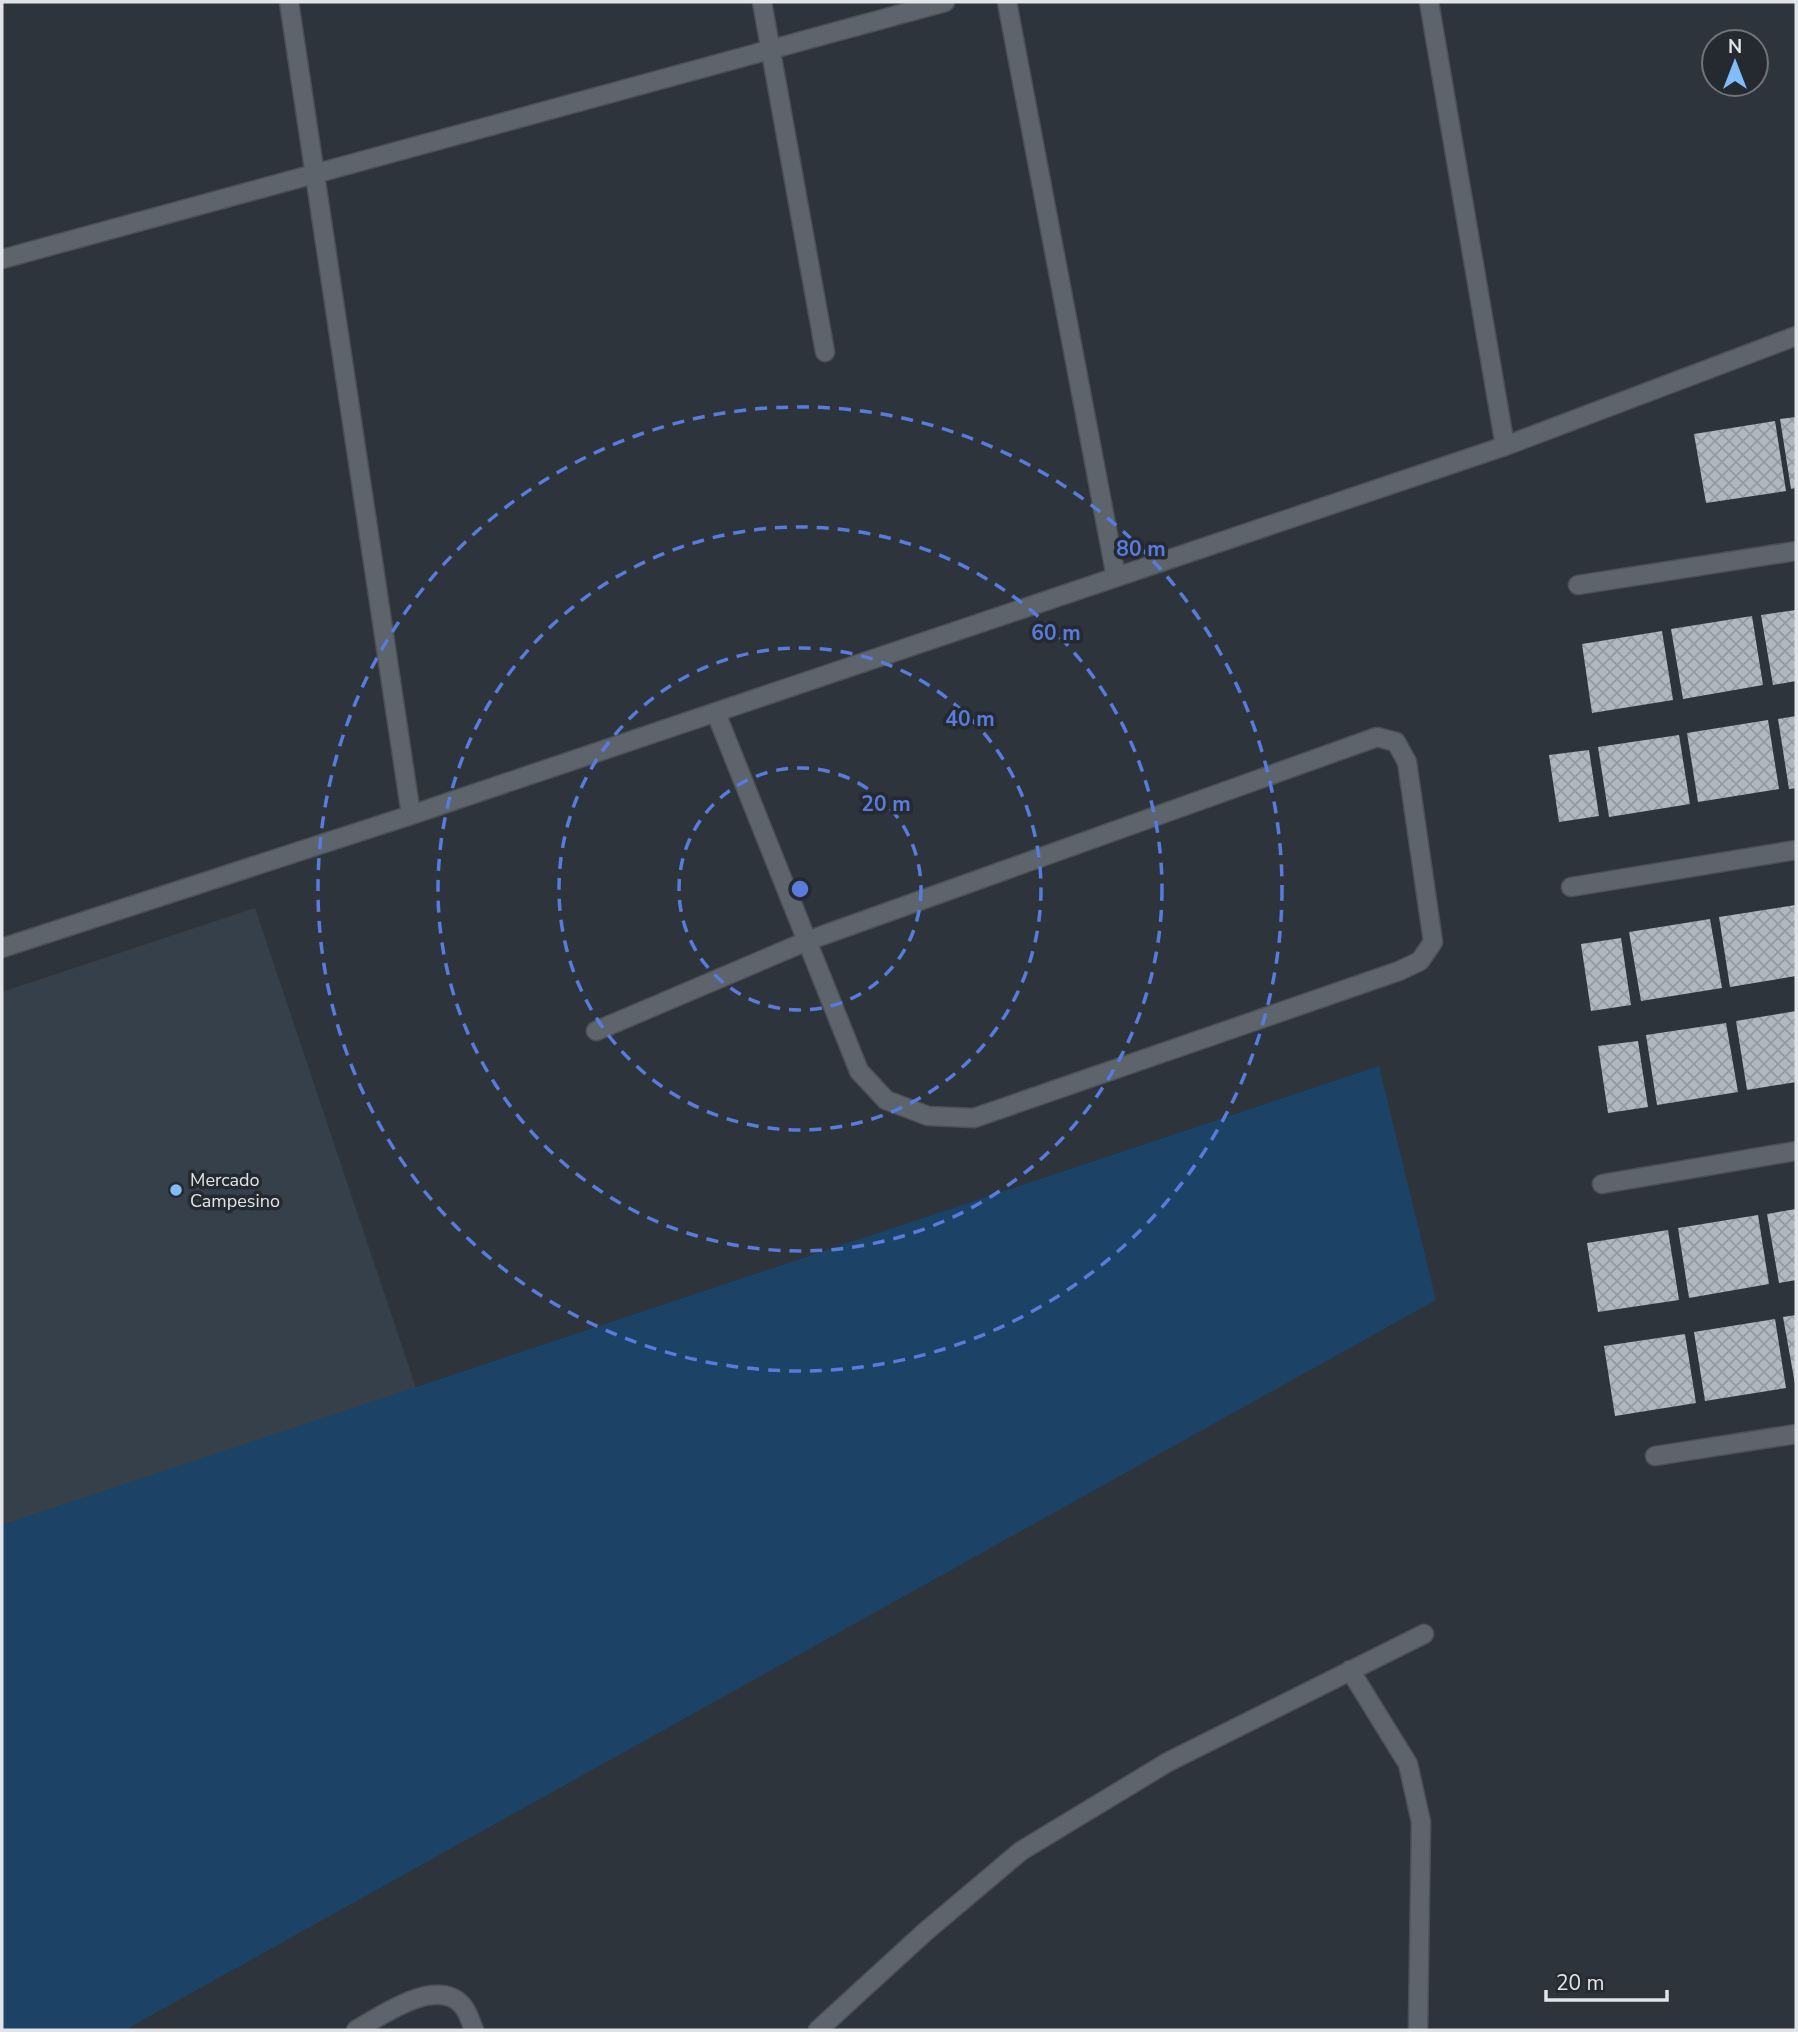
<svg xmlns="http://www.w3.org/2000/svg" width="1798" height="2032" font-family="'Nunito Sans',sans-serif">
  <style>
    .built { fill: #36404b }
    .green { fill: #1c4265 }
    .building { fill: url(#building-cross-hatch) }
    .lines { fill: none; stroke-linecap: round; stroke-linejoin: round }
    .lane-casing { stroke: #4b5056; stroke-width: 21 }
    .street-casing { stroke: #4b5056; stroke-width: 21 }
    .lane { stroke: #5d646b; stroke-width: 18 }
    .street { stroke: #5d646b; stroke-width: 18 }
    .ring { fill: none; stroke: #587bdd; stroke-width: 3.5; stroke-dasharray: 12 9 }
    .poi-dot { fill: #80bdfa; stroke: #242a30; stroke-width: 2.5 }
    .labels { text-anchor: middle; stroke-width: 7; stroke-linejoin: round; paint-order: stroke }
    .poi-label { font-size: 18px; fill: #e1e4e9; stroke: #242a30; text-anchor: start }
    .centre { fill: #587bdd; stroke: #242a30; stroke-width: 3.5 }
    .ring-label { font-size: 21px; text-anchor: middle; font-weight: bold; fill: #587bdd; stroke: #242a30; stroke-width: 7; stroke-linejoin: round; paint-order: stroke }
  </style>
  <defs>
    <pattern id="building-cross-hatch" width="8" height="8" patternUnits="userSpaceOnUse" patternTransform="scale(1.75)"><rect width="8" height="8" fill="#afb7bf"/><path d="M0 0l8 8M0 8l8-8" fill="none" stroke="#949aa1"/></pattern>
  </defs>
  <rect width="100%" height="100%" fill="#2e343b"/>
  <path class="built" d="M 255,908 L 416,1388 L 2,1525 L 2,992 Z"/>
  <path class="green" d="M 1379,1066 L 1436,1300 L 125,2030 L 2,2030 L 2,1525 Z"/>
  <path class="building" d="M 1796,417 L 1796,488 L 1791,489 L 1780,419 Z
    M 1775,421 L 1786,491 L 1706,503 L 1694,434 Z
    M 1796,610 L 1796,681 L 1773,685 L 1761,615 Z
    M 1752,616 L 1763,685 L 1683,699 L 1671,629 Z
    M 1662,631 L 1673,700 L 1592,713 L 1582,644 Z
    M 1796,716 L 1796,788 L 1789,789 L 1778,719 Z
    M 1768,720 L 1779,789 L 1698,802 L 1687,733 Z
    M 1679,735 L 1690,804 L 1609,817 L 1598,747 Z
    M 1589,750 L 1599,816 L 1559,822 L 1549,755 Z
    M 1796,905 L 1796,976 L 1730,987 L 1719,917 Z
    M 1710,919 L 1722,988 L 1641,1001 L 1629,932 Z
    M 1621,938 L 1631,1005 L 1591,1011 L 1581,944 Z
    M 1796,1011 L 1796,1082 L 1747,1090 L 1736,1021 Z
    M 1726,1023 L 1738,1092 L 1657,1105 L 1646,1035 Z
    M 1638,1041 L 1648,1107 L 1608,1113 L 1598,1046 Z
    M 1796,1209 L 1796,1280 L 1779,1283 L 1767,1214 Z
    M 1758,1215 L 1769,1284 L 1689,1298 L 1678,1228 Z
    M 1668,1230 L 1679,1300 L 1598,1312 L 1587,1243 Z
    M 1796,1315 L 1796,1384 L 1795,1384 L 1783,1317 Z
    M 1775,1319 L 1786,1388 L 1705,1401 L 1694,1332 Z
    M 1685,1334 L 1696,1403 L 1615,1416 L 1604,1346 Z"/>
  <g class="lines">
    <defs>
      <path id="lane" d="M 356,2030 C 381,2016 436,1976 462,2005 C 468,2011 471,2023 474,2030"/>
      <path id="street" d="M 289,2 L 411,815
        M 762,2 L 825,352
        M 1007,2 L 1116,577
        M 1429,2 L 1505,446
        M 2,259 L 945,2
        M 1578,585 L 1796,551
        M 1571,887 L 1796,850
        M 2,948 L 411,815 L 1505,446 L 1796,336
        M 596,1031 L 807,941 L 1377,737 L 1396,742 L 1407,762 L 1433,942 L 1420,961 L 1399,971 L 974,1118 L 928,1116 L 886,1100 L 859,1071 L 716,713
        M 1602,1184 L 1796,1151
        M 1655,1456 L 1796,1434
        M 1350,1670 L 1408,1764 L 1421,1822 L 1418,2030
        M 818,2030 L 925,1932 L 1021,1851 L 1168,1762 L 1424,1634"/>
    </defs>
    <use href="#lane" class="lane-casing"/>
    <use href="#street" class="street-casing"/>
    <use href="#lane" class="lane"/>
    <use href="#street" class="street"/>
  </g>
  <g class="ring">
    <circle cx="800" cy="889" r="121"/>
    <circle cx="800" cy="889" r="241"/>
    <circle cx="800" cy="889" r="362"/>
    <circle cx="800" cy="889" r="482"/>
  </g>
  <circle class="poi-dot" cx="176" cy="1190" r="7"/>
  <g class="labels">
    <g class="poi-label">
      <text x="190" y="1186">Mercado<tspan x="190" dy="21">Campesino</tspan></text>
    </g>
  </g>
  <circle cx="800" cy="889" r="10" class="centre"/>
  <g class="ring-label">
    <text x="1141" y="556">80 m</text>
    <text x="1056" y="640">60 m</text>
    <text x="970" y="726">40 m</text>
    <text x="886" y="811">20 m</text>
  </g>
  <rect width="1798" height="2032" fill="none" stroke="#e1e4e9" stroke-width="7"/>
  <g transform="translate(1735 63)"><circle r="33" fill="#242a30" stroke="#70747a" stroke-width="2"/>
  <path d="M0-5L12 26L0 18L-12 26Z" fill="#80bdfa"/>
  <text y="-10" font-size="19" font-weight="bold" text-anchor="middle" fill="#e1e4e9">N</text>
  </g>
  <path d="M1546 1990v10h121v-10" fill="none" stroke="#e1e4e9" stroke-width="3.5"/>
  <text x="1556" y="1990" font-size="21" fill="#e1e4e9" stroke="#242a30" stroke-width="5" paint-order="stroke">20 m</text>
</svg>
